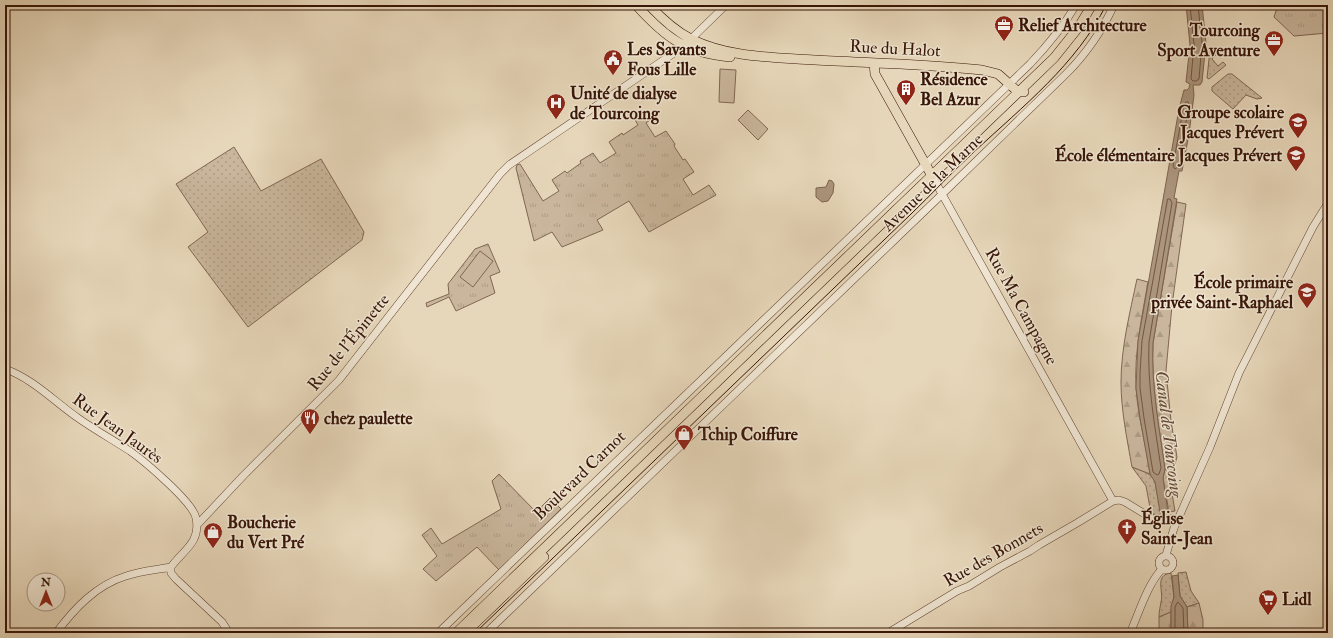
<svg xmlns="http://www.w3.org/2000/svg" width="1333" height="638" font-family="'IM FELL Double Pica',serif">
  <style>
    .grass { fill: url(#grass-dots); stroke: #806652 }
    .forest { fill: url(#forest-firs); stroke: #806652 }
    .park { fill: url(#park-tufts); stroke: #806652 }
    .garden { fill: #c9b69c; stroke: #806652 }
    .water { fill: #ab957d; stroke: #7d624e }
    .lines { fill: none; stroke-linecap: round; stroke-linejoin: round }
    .shore { stroke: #715542; stroke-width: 1 }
    .minor-casing { stroke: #634634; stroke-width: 8 }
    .major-casing { stroke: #371507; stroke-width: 10 }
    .minor { stroke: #efe5d2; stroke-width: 7 }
    .major { stroke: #e7d7ba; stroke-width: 9 }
    .tram { stroke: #371507; stroke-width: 1 }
    .labels { text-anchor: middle; stroke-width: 3; stroke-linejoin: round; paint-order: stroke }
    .poi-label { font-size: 17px; font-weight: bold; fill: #371507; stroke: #efe5d2; text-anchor: start }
    .street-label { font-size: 17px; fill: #371507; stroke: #efe5d2 }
    .water-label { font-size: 18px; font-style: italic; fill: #654836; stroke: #efe5d2 }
  </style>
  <defs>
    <pattern id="grass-dots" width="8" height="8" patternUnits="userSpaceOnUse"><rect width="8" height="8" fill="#c9b69c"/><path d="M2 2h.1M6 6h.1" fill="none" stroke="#ad9c85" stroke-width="1.8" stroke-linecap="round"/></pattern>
    <pattern id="forest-firs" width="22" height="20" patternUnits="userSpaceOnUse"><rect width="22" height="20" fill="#c9b69c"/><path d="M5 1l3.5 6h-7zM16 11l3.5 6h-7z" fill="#ad9c85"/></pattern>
    <pattern id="park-tufts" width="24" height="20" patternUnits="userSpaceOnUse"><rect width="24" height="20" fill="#c9b69c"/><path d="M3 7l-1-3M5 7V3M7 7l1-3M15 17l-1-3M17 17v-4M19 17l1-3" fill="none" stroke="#ad9c85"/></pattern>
  </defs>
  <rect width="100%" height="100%" fill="#e7d7ba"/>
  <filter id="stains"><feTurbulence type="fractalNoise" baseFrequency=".005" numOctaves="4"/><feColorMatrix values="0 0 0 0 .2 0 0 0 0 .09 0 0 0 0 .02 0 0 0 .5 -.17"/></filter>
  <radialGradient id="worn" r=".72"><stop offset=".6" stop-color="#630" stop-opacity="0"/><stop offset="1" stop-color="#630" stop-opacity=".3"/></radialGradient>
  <path class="grass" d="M 1210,50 L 1216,55 L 1212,59 L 1218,66 L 1223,62 L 1226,65 L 1209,79 L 1207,78 Z
    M 1228,74 L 1232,74 L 1262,98 L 1257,99 L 1246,95 L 1233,109 L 1212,91 L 1212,87 Z
    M 234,147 L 261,191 L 321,159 L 364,232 L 362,240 L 248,327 L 188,247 L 208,232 L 176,184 Z
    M 1132,467 C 1141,471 1151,472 1155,482 L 1161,514 L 1155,515 L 1151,513 L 1146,486 Z
    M 1174,467 L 1170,482 L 1175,511 L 1169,512 L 1163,478 L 1165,469 Z
    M 1186,572 L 1191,591 L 1199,603 L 1187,607 L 1180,596 L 1178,573 Z
    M 1171,573 L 1174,597 L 1171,612 L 1159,617 C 1159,611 1160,608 1161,602 C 1164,591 1154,575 1171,573 Z"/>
  <path class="forest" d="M 1177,202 L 1186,204 L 1172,305 L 1166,371 L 1171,421 L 1177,457 L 1174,467 L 1165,469 C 1159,427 1151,385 1153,343 Z
    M 1137,279 L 1148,282 C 1142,316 1134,353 1136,388 C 1138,417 1146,445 1150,474 L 1132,467 C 1127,439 1121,410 1121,382 C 1121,348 1130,312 1137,279 Z
    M 1199,603 L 1203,620 L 1203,633 L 1188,633 L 1187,607 Z
    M 1171,612 L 1171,633 L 1159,633 L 1159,617 Z"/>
  <path class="park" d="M 1278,5 L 1328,5 L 1328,33 L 1294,36 L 1274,17 Z
    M 640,114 L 642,117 L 646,115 L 650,120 L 646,123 L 655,137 L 666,131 L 675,144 L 674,146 L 683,160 L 685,159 L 694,172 L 683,179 L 693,195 L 709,185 L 716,195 L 649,232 L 629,201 L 597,220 L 603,230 L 562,247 L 552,232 L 534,241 L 516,168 L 517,165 L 520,164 L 543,201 L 559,191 L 552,180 L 565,171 L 567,173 L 581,163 L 580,161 L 593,153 L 600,163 L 616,153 L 609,142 L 622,133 L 623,135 L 638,125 L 634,118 Z
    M 488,244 L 500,272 L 490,276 L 495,293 L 456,311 L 449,297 L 427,307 L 426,303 L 449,294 L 448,284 L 475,249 Z
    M 499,474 L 536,512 L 550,498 L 561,509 L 499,570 L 477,547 L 436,581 L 423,569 L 437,556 L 422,535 L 431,528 L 442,544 L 501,509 L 492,481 Z"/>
  <path class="garden" d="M 720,69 L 736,70 L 734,103 L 719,102 Z
    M 748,110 L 768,129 L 758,140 L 738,120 Z
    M 480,251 L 493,261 L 473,287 L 460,277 Z"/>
  <path class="water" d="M 1186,5 L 1202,5 L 1206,43 L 1202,82 L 1200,85 L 1193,85 L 1194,95 L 1189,134 L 1182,171 L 1179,171 L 1174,198 L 1177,199 L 1153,343 C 1151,385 1159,427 1165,469 L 1163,478 L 1168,512 L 1160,512 L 1155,482 L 1150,474 L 1140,418 L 1136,388 L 1138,341 L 1179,109 L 1184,90 L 1187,90 L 1189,88 L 1190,84 L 1186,82 L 1190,45 Z
    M 829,180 L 832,181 L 834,184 L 833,193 L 828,201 L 822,202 L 816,197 L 816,188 L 826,187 Z
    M 1178,575 L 1180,596 L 1187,607 L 1188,633 L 1171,633 L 1171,606 L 1174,597 L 1172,576 Z"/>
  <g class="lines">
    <path class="shore" d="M 1190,5 L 1194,45 L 1191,79 L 1193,81 L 1196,81 L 1199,79 L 1202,43 L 1198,5
      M 1188,102 L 1189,104 L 1179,166 L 1175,169 L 1173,166 L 1183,110 L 1185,103 Z
      M 1168,199 L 1170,199 L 1172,203 L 1149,342 C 1147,385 1155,426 1161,468 L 1159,474 L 1157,475 L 1153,472 L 1144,418 L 1140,388 L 1140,373 L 1142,341 Z
      M 1175,633 L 1175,607 L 1177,603 L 1178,602 L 1183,608 L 1184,633"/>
    <defs>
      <path id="minor" d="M 932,176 L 1113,501 L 1119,500 L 1125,502 L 1153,519 L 1169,518 L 1177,521
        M 5,369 C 32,378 55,402 78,418 C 95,430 113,440 130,451 C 144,461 193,502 196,518 C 201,543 183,550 171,567
        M 197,525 L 244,475 L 339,380 L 500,174 L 509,165 L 674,53 L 691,39 L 726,5
        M 1166,555 L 1174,528 L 1210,447 L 1239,373 L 1313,227 L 1328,203
        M1159 563a7 7 0 1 1 14 0a7 7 0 1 1-14 0Z
        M 171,567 L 171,573 L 176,579 L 222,622 L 229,633
        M 56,633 C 74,609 96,585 126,576 C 141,571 156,570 171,567
        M 438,633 L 1030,64 C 1048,45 1063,27 1076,5
        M 486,633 L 934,202 L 1066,74 C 1086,54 1102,31 1114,5
        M 888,633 L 957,591 L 969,586 L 1000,567 L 1030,551 L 1039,545 L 1077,523 L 1113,501
        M 1130,633 C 1139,613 1147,585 1162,569"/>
      <path id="major" d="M 636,5 C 665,37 685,53 730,57
        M 649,5 C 661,18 675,31 691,39 C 729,58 774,57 815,60 C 871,63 927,64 982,70 L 998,74 L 1016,90 L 1024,92
        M 874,63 L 875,74 L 932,176
        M 456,633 L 1054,58 L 1078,28 L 1092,5
        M 465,633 L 544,557"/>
    </defs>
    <use href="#minor" class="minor-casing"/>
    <use href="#major" class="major-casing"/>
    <use href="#minor" class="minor"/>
    <use href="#major" class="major"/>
    <path class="tram" d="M 475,633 L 910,215 C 932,194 952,172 975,151 C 1022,107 1077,64 1106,5"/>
  </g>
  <defs>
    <symbol id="office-pin" viewBox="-11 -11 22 30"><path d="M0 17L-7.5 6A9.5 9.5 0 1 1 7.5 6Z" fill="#8f2418" stroke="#efe5d2"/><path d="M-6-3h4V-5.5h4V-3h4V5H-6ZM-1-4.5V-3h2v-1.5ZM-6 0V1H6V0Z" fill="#fff"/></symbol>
    <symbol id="civic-pin" viewBox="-11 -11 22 30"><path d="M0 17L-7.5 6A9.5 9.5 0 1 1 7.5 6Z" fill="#8f2418" stroke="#efe5d2"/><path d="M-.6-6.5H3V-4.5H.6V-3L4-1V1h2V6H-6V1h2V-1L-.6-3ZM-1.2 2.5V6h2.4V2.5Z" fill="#fff"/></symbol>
    <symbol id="building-pin" viewBox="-11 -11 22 30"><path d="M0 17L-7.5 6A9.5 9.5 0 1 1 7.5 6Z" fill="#8f2418" stroke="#efe5d2"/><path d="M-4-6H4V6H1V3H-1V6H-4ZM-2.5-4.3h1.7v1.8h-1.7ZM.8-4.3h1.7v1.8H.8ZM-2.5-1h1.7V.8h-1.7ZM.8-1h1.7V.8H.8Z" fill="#fff"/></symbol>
    <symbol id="hospital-pin" viewBox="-11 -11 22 30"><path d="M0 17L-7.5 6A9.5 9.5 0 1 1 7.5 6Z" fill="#8f2418" stroke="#efe5d2"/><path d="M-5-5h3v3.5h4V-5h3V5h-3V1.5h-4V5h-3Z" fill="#fff"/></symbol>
    <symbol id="school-pin" viewBox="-11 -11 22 30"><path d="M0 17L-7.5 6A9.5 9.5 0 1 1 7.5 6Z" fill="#8f2418" stroke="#efe5d2"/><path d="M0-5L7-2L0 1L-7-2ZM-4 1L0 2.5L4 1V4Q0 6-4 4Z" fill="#fff"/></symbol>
    <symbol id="restaurant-pin" viewBox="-11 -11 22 30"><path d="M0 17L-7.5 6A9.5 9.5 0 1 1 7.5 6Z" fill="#8f2418" stroke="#efe5d2"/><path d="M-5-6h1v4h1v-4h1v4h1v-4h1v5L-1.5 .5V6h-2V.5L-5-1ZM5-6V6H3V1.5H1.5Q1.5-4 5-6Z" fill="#fff"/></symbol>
    <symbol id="shop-pin" viewBox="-11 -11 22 30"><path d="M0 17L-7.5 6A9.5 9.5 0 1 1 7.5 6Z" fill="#8f2418" stroke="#efe5d2"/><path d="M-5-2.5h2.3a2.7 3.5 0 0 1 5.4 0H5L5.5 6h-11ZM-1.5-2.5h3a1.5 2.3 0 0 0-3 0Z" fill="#fff"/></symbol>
    <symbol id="church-pin" viewBox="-11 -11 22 30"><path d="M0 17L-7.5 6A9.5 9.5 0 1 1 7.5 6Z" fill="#8f2418" stroke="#efe5d2"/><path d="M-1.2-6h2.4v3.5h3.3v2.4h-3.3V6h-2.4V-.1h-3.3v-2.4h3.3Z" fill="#fff"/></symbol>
    <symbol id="supermarket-pin" viewBox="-11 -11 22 30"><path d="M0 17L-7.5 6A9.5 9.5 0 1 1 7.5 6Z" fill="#8f2418" stroke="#efe5d2"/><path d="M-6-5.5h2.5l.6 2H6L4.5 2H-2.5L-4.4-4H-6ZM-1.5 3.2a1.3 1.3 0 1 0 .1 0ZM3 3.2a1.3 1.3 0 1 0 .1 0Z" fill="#fff"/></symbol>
  </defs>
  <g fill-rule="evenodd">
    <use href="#office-pin" x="993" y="14" width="22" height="30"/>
    <use href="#office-pin" x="1263" y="29" width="22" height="30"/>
    <use href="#civic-pin" x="602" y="48" width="22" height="30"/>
    <use href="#building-pin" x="895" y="78" width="22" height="30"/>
    <use href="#hospital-pin" x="545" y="92" width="22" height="30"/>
    <use href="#school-pin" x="1287" y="111" width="22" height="30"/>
    <use href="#school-pin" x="1285" y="144" width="22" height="30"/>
    <use href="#school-pin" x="1296" y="281" width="22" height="30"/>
    <use href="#restaurant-pin" x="299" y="407" width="22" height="30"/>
    <use href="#shop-pin" x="673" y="423" width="22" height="30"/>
    <use href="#church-pin" x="1116" y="517" width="22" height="30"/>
    <use href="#shop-pin" x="202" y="521" width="22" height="30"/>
    <use href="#supermarket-pin" x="1257" y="588" width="22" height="30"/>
  </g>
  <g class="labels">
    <g class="poi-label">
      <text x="1018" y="31">Relief Architecture</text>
      <text x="1260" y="36" text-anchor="end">Tourcoing<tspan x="1260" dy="20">Sport Aventure</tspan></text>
      <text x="627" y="55">Les Savants<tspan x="627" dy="20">Fous Lille</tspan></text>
      <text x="920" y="85">Résidence<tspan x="920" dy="20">Bel Azur</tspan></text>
      <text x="570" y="99">Unité de dialyse<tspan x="570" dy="20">de Tourcoing</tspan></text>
      <text x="1284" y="118" text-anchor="end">Groupe scolaire<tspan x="1284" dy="20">Jacques Prévert</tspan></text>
      <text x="1282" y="161" text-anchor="end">École élémentaire Jacques Prévert</text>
      <text x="1293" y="288" text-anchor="end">École primaire<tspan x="1293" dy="20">privée Saint-Raphael</tspan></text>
      <text x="324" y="424">chez paulette</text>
      <text x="698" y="440">Tchip Coiffure</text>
      <text x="1141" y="524">Église<tspan x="1141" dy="20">Saint-Jean</tspan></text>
      <text x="227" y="528">Boucherie<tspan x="227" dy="20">du Vert Pré</tspan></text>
      <text x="1282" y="605">Lidl</text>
    </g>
    <g class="street-label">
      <text transform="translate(895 48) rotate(3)" y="6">Rue du Halot</text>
      <text transform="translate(932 182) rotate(-44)" y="6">Avenue de la Marne</text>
      <text transform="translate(1022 306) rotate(61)" y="6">Rue Ma Campagne</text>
      <text transform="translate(348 342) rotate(-51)" y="6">Rue de l'Épinette</text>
      <text transform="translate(118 428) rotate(36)" y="6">Rue Jean Jaurès</text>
      <text transform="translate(579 475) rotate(-44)" y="6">Boulevard Carnot</text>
      <text transform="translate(993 554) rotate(-30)" y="6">Rue des Bonnets</text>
    </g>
    <g class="water-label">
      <text transform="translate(1169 434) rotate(83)" y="6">Canal de Tourcoing</text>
    </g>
  </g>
  <rect width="1333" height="638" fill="none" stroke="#e7d7ba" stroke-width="20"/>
  <rect x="6" y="6" width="1321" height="626" fill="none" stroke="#371507" stroke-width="2"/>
  <rect x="10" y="10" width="1313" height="618" fill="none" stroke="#371507"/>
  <g transform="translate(46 592)"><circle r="19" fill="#efe5d2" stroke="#a59281"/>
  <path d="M0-3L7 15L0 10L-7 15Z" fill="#8f2418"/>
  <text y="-6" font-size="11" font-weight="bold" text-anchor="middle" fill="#371507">N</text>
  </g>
  <rect width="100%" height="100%" filter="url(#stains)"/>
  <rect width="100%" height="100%" fill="url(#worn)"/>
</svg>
